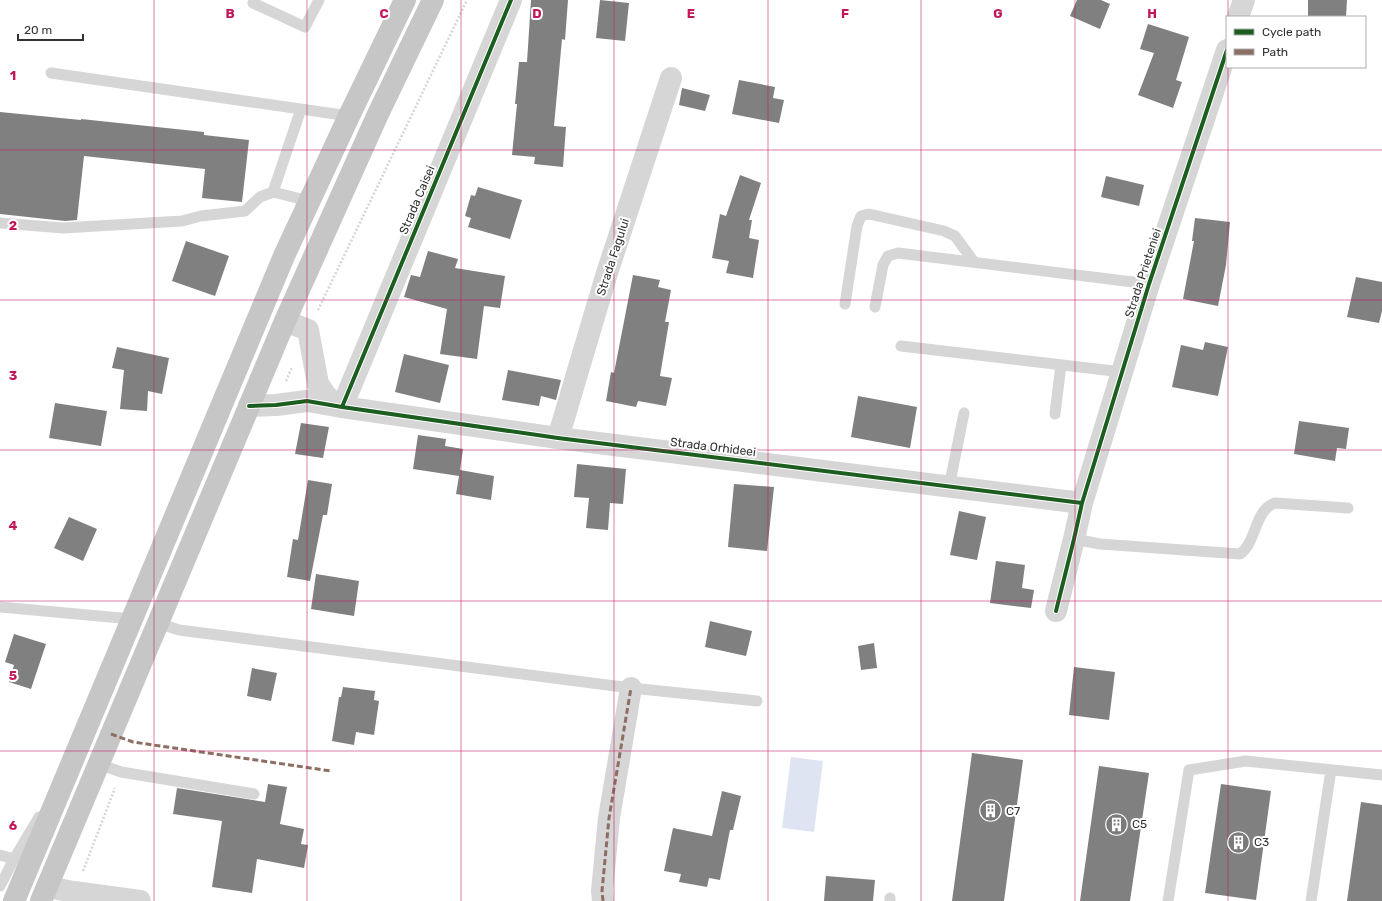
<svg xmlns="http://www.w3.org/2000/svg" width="1382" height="901" font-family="Rubik,sans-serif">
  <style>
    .water { fill: #dee4f2 }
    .building { fill: #808080 }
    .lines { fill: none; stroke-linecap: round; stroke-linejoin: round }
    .path { stroke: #d5d5d5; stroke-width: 2.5; stroke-dasharray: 2 2; stroke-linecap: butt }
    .service { stroke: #d6d6d6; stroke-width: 11 }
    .minor { stroke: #d6d6d6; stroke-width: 22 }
    .trunk { stroke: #c6c6c6; stroke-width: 22 }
    .quiet { stroke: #8d6e63; stroke-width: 3; stroke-dasharray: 6 3; stroke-linecap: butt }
    .cycleway-casing { stroke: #fff; stroke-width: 6 }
    .cycleway { stroke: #1b5e20; stroke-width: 4 }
    .grid { fill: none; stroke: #c2185b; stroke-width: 1; stroke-opacity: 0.55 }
    .labels { text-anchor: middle; stroke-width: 4; stroke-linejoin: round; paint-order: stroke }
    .street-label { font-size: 12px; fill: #323232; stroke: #fff }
    .poi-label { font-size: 12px; fill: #323232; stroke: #fff; text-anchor: start }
    .grid-label { font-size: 13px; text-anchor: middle; font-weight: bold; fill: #c2185b; stroke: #fff; stroke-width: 4; stroke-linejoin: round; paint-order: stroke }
  </style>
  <rect width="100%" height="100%" fill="#fff"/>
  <path class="water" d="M 791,757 L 823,761 L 814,832 L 782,828 Z"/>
  <path class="building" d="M 531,0 L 568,0 L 565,40 L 562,39 L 554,126 L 566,127 L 563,167 L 534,164 L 535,157 L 512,155 L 517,104 L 515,104 L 519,62 L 527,62 Z
    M 600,0 L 629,3 L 625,41 L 596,38 Z
    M 1077,0 L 1101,0 L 1110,4 L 1100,29 L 1070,16 Z
    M 1308,0 L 1347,0 L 1346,17 L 1308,17 Z
    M 1148,24 L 1189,37 L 1176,80 L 1182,82 L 1173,108 L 1138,95 L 1154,53 L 1140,49 Z
    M 739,80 L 775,87 L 773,98 L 784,100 L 779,123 L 732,114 Z
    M 682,88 L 710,95 L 705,111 L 679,105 Z
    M 0,112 L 81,120 L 81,119 L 204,132 L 204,135 L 249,140 L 242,202 L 202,198 L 205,169 L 84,156 L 77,220 L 65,221 L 0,214 Z
    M 740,175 L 761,183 L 749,220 L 752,220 L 749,238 L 759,240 L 753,278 L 726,273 L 729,261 L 712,258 L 720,214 L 726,216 Z
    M 1106,176 L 1144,185 L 1139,206 L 1101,197 Z
    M 478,187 L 522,200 L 510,239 L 468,227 L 471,218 L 465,216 L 471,195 L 475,196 Z
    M 1195,218 L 1230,222 L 1226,265 L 1218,306 L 1183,299 L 1194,241 L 1192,241 Z
    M 186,241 L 229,256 L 215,296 L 172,281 Z
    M 428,251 L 458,259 L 455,268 L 505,276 L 500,308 L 484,306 L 477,359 L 440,354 L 447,309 L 404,297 L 411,275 L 420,277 Z
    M 633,275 L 660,280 L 658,287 L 671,290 L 665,322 L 669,322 L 660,376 L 672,378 L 666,406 L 638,401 L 636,407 L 606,401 L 611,372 L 614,373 Z
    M 1356,277 L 1382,282 L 1382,311 L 1379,323 L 1347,317 Z
    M 1205,342 L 1228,347 L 1218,396 L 1172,387 L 1181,345 L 1203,350 Z
    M 117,347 L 169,358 L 162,394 L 148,391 L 147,411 L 120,409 L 124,370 L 112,368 Z
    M 404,354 L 449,365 L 440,403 L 395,392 Z
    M 508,370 L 561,380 L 556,400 L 541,396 L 539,406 L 502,400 Z
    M 858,396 L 917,407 L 910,448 L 851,437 Z
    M 55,403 L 107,411 L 101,446 L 49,438 Z
    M 1299,421 L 1349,428 L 1346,449 L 1337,448 L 1335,461 L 1294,454 Z
    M 301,423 L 329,427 L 323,458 L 295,454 Z
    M 418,435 L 446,439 L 445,446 L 463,449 L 460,470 L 494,476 L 491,500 L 456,494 L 459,476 L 413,469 Z
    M 577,464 L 626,469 L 623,504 L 610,503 L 608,530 L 586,528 L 589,498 L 574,497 Z
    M 308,480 L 332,484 L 327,515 L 323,515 L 310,581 L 287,577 L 293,539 L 298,540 Z
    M 734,484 L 774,487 L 767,551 L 728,547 Z
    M 959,511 L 986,517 L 977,560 L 950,555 Z
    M 69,517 L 97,529 L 83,561 L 54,548 Z
    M 996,561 L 1025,565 L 1022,588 L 1034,590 L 1031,608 L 990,603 Z
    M 316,574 L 359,581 L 354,616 L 311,609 Z
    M 710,621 L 752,631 L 746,656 L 705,647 Z
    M 14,634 L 46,644 L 31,689 L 9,682 L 14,665 L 5,662 Z
    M 874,643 L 877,668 L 861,670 L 858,646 Z
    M 1074,667 L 1115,672 L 1109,720 L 1069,715 Z
    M 252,668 L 277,673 L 271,701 L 247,696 Z
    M 343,687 L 375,691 L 374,700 L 379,701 L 374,735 L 356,732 L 354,745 L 332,741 L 339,697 L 341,697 Z
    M 972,753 L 1023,760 L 1004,901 L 952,901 Z
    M 1099,766 L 1149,773 L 1130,901 L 1080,901 Z
    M 268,784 L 287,787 L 280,824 L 304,829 L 301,844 L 308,845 L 304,868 L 257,859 L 252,893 L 212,887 L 222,821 L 173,814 L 177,788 L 265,802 Z
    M 1221,784 L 1271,791 L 1256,900 L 1205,893 Z
    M 722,791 L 741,796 L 733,830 L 730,830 L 720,880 L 709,878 L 707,887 L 679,882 L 681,874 L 664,871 L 673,828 L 712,836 Z
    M 1361,802 L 1382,805 L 1382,901 L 1347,901 Z
    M 826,876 L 875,880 L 873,901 L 824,901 Z"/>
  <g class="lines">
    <path class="path" d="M 318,310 L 467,0
      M 286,381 L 292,367
      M 83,871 L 115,788"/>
    <path class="service" d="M 255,0 L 253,3 L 305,27 L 319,0
      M 51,73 L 349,116
      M 273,192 L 301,109
      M 0,223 L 63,228 L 182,221 L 201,216 L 245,211 L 260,197 L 273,192 L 309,201
      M 845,304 L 857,226 L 861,216 L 869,214 L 944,231 L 955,236 L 974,262
      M 875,307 L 883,265 L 888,256 L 898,253 L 1149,284
      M 901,346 L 1122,372
      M 1055,414 L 1061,365
      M 949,487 L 964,413
      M 1074,539 L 1100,544 L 1240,554 C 1257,542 1254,510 1275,503 L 1348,508
      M 0,607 L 132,619
      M 158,623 L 179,630 L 631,688 L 757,701
      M 99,764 L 121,772 L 254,794
      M 0,855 L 14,859
      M 0,886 L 14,859 L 39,817
      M 890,901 L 890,898
      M 1168,901 L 1189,770 L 1246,761 L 1382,775
      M 1311,901 L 1331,770"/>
    <path class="minor" d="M 1238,17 L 1244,0
      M 285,321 L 308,330 L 318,384 L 327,397 L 341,407
      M 249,406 L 276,405 L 307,401 L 342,407 L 558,438 L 1082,503
      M 342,407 L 511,0
      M 558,438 L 607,273 L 671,78
      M 1056,611 L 1074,539 L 1082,503 L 1149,284 L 1227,50
      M 47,887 L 74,892 L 140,901
      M 603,901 L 602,891 L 609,818 L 631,688"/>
    <path class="trunk" d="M 14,901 L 284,256 L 349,116 L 405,0
      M 41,901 L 285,321 L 378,114 L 433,0"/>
    <path class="quiet" d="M 111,734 L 133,742 L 331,771
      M 603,901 L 602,891 L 609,818 L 631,688"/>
    <defs>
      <path id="cycleway" d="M 249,406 L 276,405 L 307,401 L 342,407 L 558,438 L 1082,503
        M 342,407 L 511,0
        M 1056,611 L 1074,539 L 1082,503 L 1149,284 L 1227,50"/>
    </defs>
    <use href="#cycleway" class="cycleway-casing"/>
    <use href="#cycleway" class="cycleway"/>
  </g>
  <path class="grid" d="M 154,0 L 154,901M 307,0 L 307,901M 461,0 L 461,901M 614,0 L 614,901M 768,0 L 768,901M 921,0 L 921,901M 1075,0 L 1075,901M 1228,0 L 1228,17M 1228,67 L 1228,901M 0,150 L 1382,150M 0,300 L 1382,300M 0,450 L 1382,450M 0,601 L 1382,601M 0,751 L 1382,751"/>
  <defs>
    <symbol id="building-disc" viewBox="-11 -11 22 22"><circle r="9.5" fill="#7a7a7a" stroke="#fff"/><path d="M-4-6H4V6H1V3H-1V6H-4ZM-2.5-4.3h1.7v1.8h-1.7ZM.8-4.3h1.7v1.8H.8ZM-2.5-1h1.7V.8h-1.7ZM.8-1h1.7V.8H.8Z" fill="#fff"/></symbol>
  </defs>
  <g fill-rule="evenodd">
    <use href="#building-disc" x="978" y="798" width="25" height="25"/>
    <use href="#building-disc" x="1104" y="812" width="25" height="25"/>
    <use href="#building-disc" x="1226" y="830" width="25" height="25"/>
  </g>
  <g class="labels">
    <g class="street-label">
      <text transform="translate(417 200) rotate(-67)" y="4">Strada Caisei</text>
      <text transform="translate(613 257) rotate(-72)" y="4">Strada Fagului</text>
      <text transform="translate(1143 273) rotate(-72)" y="4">Strada Prieteniei</text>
      <text transform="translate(713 447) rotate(7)" y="4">Strada Orhideei</text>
    </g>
    <g class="poi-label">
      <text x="1006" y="815">C7</text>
      <text x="1132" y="828">C5</text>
      <text x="1254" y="846">C3</text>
    </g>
  </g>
  <g class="grid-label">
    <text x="230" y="18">B</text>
    <text x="384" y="18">C</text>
    <text x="537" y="18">D</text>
    <text x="691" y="18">E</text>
    <text x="845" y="18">F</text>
    <text x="998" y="18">G</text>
    <text x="1152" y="18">H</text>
    <text x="13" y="80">1</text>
    <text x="13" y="230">2</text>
    <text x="13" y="380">3</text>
    <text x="13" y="530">4</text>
    <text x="13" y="680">5</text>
    <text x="13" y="830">6</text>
  </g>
  <rect x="1226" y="16" width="140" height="52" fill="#ffffff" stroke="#adadad"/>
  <rect x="1234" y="29" width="20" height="6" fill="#1b5e20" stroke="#adadad"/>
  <text x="1262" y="36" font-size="12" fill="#323232">Cycle path</text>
  <rect x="1234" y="49" width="20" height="6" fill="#8d6e63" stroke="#adadad"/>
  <text x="1262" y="56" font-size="12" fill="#323232">Path</text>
  <path d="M18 34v6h65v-6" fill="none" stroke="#323232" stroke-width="2"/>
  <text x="24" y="34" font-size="12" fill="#323232" stroke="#ffffff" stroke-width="3" paint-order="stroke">20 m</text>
</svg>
